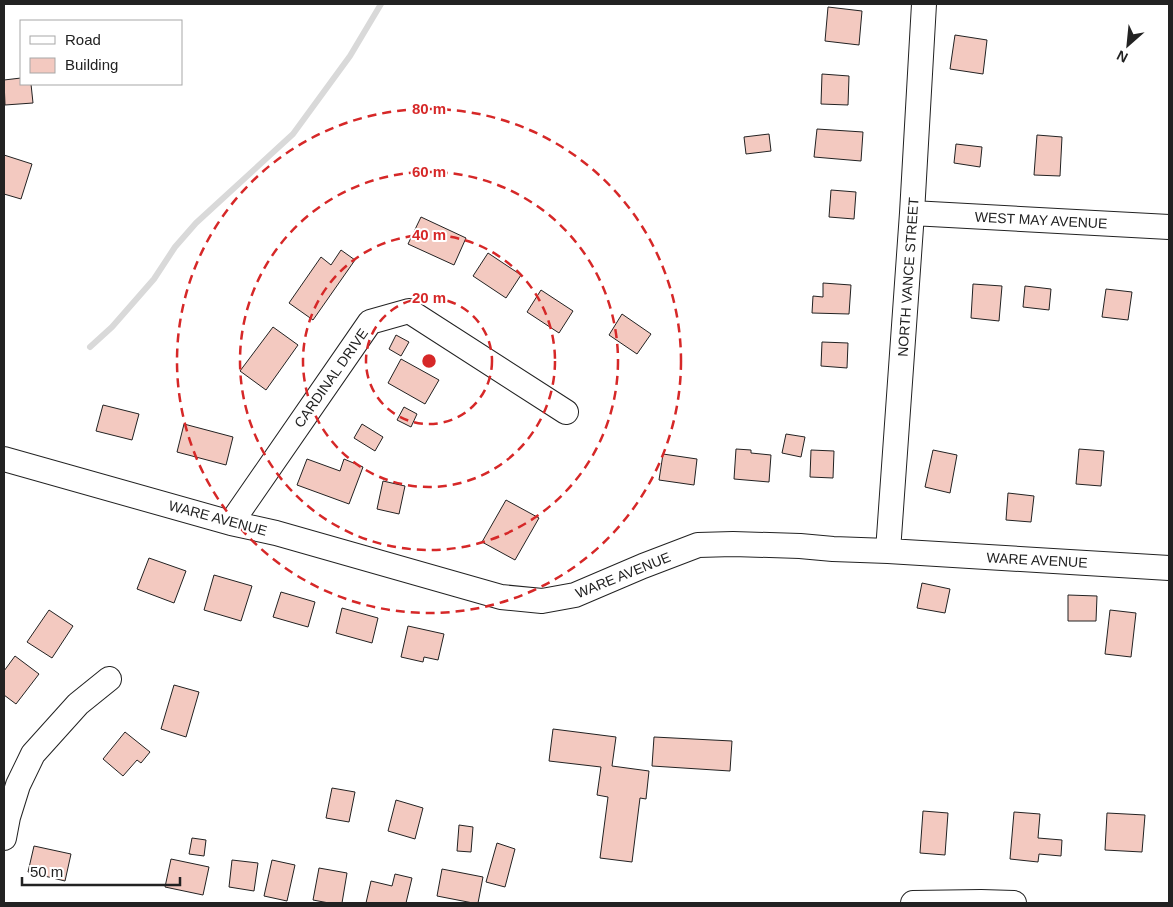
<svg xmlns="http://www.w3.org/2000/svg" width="1173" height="907" font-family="Arial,sans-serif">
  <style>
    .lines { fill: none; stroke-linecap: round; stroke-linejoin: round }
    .stream { stroke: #d9d9d9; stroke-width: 6 }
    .building { fill: #f3c9c0; stroke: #222 }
    .minor-casing { stroke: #222; stroke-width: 26 }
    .minor { stroke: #fff; stroke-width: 24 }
    .ring { fill: none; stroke: #d62828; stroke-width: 2.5; stroke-dasharray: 9 6 }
    .labels { text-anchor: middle; stroke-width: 4; stroke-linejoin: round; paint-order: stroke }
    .street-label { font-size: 14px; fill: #222; stroke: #fff }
    .centre { fill: #d62828; stroke: #fff; stroke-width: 2.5 }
    .ring-label { font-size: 15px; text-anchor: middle; font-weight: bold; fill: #d62828; stroke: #fff; stroke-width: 4; stroke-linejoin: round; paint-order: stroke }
  </style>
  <rect width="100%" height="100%" fill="#fff"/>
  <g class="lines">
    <path class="stream" d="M 90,347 L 112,327 L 154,279 L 175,247 L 196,223 L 293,134 L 350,56 L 381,4"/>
  </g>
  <path class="building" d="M 828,7 L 862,11 L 859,45 L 825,41 Z
    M 955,35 L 987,40 L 983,74 L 950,69 Z
    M 822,74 L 849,76 L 848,105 L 821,104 Z
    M 21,78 L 21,84 L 31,84 L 33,103 L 5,105 L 4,80 Z
    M 817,129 L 863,132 L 861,161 L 814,157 Z
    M 769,134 L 771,151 L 746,154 L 744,137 Z
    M 1037,135 L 1062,137 L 1060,176 L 1034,175 Z
    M 956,144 L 982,147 L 980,167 L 954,163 Z
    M 4,155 L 32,164 L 21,199 L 4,194 Z
    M 831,190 L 856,192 L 854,219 L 829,217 Z
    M 421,217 L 466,238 L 454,265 L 408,244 Z
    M 341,250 L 355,260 L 313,320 L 289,303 L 321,257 L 331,265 Z
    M 488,253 L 521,275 L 506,298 L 473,276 Z
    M 823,283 L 851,285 L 849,314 L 812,313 L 813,296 L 823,297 Z
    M 973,284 L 1002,286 L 999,321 L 971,318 Z
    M 1025,286 L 1051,289 L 1049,310 L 1023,307 Z
    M 1106,289 L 1132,292 L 1128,320 L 1102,317 Z
    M 541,290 L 573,311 L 559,333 L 527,312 Z
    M 622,314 L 651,334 L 637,354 L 609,335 Z
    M 273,327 L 298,345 L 266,390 L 240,371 Z
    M 396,335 L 409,342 L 401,356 L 389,349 Z
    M 822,342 L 848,343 L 847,368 L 821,366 Z
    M 401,359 L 439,380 L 425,404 L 388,383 Z
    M 103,405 L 139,414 L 132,440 L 96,431 Z
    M 404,407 L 417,414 L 411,427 L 397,420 Z
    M 184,424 L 233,437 L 226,465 L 177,452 Z
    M 362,424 L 383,437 L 375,451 L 354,438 Z
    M 786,434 L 805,437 L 801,457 L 782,453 Z
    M 736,449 L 751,450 L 751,453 L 771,455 L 769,482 L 734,479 Z
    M 1079,449 L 1104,451 L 1101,486 L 1076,484 Z
    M 811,450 L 834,451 L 833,478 L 810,477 Z
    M 933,450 L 957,455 L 950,493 L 925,487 Z
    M 663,454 L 697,459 L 694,485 L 659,480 Z
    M 307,459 L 340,471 L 344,459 L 363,467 L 349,504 L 297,485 Z
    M 383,481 L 405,486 L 399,514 L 377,509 Z
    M 1008,493 L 1034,496 L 1031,522 L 1006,520 Z
    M 506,500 L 539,518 L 515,560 L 482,542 Z
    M 149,558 L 186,571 L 174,603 L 137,589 Z
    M 214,575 L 252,586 L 241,621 L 204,610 Z
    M 922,583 L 950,589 L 945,613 L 917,608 Z
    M 281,592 L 315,602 L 308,627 L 273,617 Z
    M 1068,595 L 1097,596 L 1096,621 L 1068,621 Z
    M 342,608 L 378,618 L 372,643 L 336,633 Z
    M 49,610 L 73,626 L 52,658 L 27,642 Z
    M 1110,610 L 1136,613 L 1131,657 L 1105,654 Z
    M 408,626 L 444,634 L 438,660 L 424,657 L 423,662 L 401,657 Z
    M 15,656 L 39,674 L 16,704 L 4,695 L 4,671 Z
    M 174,685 L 199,692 L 186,737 L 161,729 Z
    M 553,729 L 616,737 L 612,766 L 649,771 L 646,799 L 640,798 L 632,862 L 600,858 L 608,797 L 597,795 L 601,767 L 549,761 Z
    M 125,732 L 150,752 L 141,763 L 137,760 L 123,776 L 103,759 Z
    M 654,737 L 732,741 L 730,771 L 652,766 Z
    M 332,788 L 355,792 L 349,822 L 326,818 Z
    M 396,800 L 423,808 L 415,839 L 388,831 Z
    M 923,811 L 948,813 L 945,855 L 920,853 Z
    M 1014,812 L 1040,814 L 1038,838 L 1062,840 L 1061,856 L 1039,854 L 1038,862 L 1010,859 Z
    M 1107,813 L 1145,815 L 1142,852 L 1105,850 Z
    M 459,825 L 473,827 L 471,852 L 457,851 Z
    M 192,838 L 206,840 L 204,856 L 189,854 Z
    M 497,843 L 515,849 L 505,887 L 486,882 Z
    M 34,846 L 71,854 L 65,881 L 28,872 Z
    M 171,859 L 209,867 L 203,895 L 165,887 Z
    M 232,860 L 258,863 L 254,891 L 229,887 Z
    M 272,860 L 295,865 L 287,901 L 264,896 Z
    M 319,868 L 347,873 L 342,903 L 329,903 L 313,900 Z
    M 442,869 L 483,877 L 478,903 L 473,903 L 437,896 Z
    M 395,874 L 412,878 L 406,903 L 366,903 L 371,881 L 392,886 Z"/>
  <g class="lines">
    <defs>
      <path id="minor" d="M 912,213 L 1169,227
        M 4,459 L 231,523 L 276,533 L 501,597 L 542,601 L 575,595 L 643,566 L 698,545 L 733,544 L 800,546 L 833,549 L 888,551 L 1169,568
        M 231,523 L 370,322 L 409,311 L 566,412
        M 888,551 L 912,213 L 924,4
        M 4,838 L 8,817 L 18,785 L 33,754 L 78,704 L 109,679
        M 913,903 L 981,902 L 1014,903"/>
    </defs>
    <use href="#minor" class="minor-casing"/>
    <use href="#minor" class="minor"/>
  </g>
  <g class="ring">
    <circle cx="429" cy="361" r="63"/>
    <circle cx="429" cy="361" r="126"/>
    <circle cx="429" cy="361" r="189"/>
    <circle cx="429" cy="361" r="252"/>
  </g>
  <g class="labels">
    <g class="street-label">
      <text transform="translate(1041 220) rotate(3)" y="5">WEST MAY AVENUE</text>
      <text transform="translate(908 277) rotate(-86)" y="5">NORTH VANCE STREET</text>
      <text transform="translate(331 378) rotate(-55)" y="5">CARDINAL DRIVE</text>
      <text transform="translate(218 518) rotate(15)" y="5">WARE AVENUE</text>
      <text transform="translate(1037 560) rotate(3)" y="5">WARE AVENUE</text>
      <text transform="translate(623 575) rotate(-22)" y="5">WARE AVENUE</text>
    </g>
  </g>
  <circle cx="429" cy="361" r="8" class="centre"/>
  <g class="ring-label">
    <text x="429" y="114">80 m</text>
    <text x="429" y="177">60 m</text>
    <text x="429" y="240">40 m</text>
    <text x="429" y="303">20 m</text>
  </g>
  <rect width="1173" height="907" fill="none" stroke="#222222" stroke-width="10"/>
  <rect x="20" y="20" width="162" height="65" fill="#ffffff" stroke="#a7a7a7"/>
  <rect x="30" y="36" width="25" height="8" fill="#ffffff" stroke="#a7a7a7"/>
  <text x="65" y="45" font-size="15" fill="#222222">Road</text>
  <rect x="30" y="58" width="25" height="15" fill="#f3c9c0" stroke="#a7a7a7"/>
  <text x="65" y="70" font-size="15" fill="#222222">Building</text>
  <g transform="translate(1128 45) rotate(207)" stroke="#ffffff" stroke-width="4" paint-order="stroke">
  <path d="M0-4L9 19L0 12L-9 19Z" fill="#222222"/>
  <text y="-8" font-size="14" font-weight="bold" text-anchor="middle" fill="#222222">N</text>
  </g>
  <path d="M22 877v8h158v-8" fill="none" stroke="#222222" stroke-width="2.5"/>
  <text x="30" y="877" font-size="15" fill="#222222" stroke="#ffffff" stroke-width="4" paint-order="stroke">50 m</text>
</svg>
